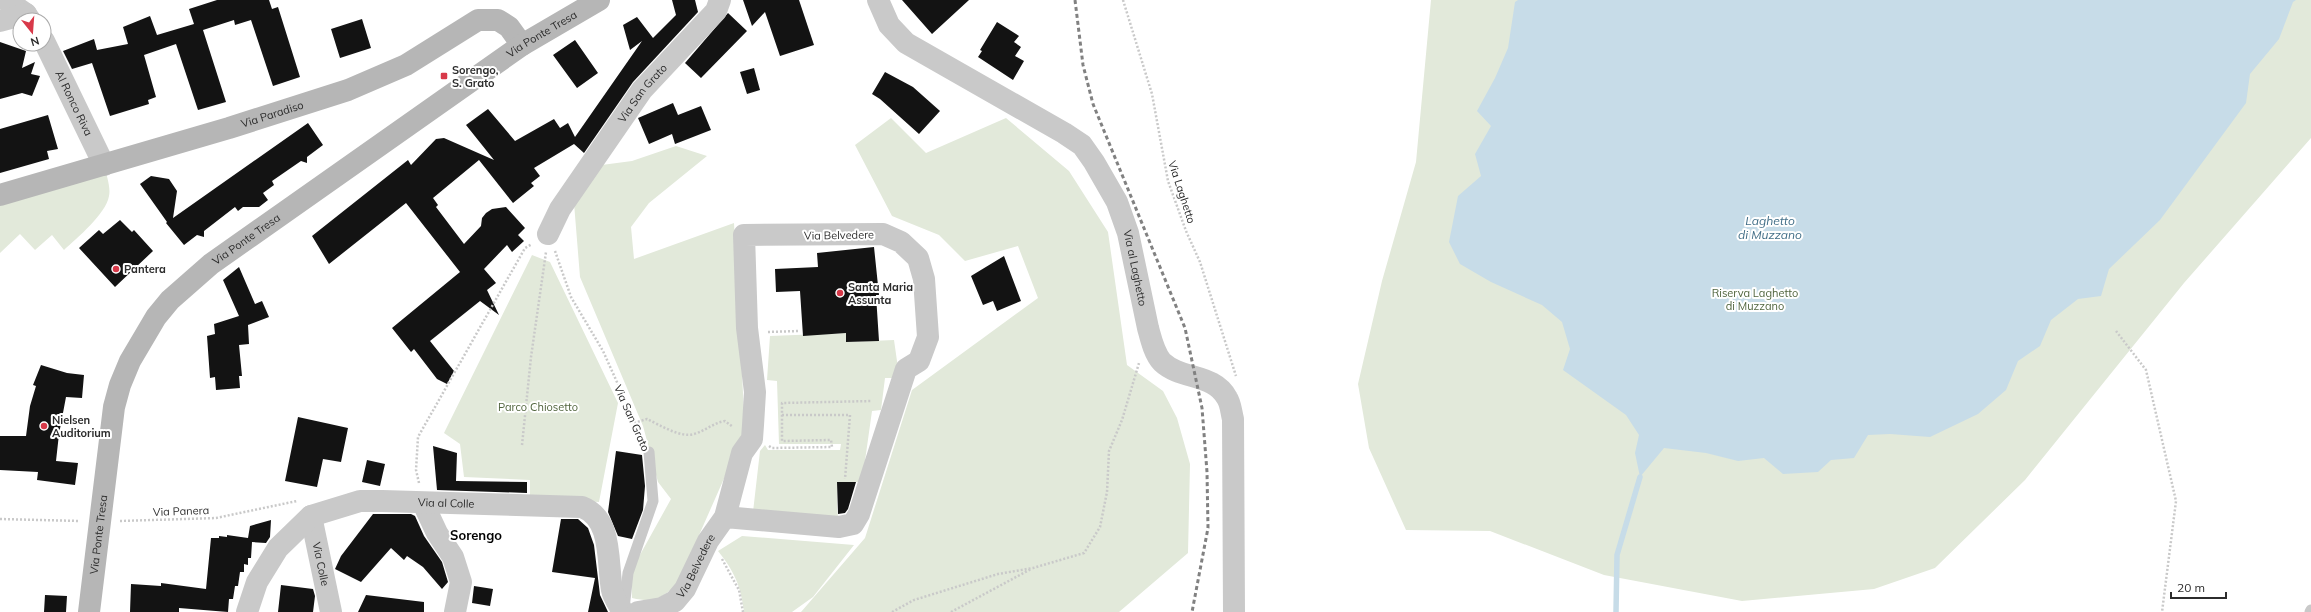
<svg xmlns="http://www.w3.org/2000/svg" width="2311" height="612" font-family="Mulish,sans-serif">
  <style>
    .green { fill: #e2e9da }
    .water { fill: #c7dce8 }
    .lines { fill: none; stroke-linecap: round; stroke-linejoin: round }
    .stream { stroke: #c7dce8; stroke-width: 5.5 }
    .building { fill: #131313 }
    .path { stroke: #c9c9c9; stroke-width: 2.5; stroke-dasharray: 2 2; stroke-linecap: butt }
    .service { stroke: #c9c9c9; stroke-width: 11 }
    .minor { stroke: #c9c9c9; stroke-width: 22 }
    .secondary { stroke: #b6b6b6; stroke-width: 22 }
    .rail { stroke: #818181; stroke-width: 3; stroke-dasharray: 4 3; stroke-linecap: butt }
    .poi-dot { fill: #d83949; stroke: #fff; stroke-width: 1.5 }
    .labels { text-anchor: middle; stroke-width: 4; stroke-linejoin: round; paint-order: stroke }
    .street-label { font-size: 11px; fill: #2c2c2c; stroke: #fff }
    .poi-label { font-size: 11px; font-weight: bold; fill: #2c2c2c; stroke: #fff; text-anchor: start }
    .park-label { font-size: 11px; fill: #50643d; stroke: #fff }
    .water-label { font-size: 12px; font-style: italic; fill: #416e87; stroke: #fff }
    .quarter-label { font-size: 13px; font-weight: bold; fill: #000; stroke: #fff }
  </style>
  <rect width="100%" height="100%" fill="#fff"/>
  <path class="green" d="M 1431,0 L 2311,0 L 2311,138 L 2184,283 L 2025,480 L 1935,568 L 1874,589 L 1742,601 L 1604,575 L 1490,531 L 1406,530 L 1369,448 L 1358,384 L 1382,281 L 1416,162 Z
    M 891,118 L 926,153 L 1006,118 L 1069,171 L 1108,232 L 1127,365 L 1163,391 L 1177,418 L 1190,464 L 1188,553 L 1119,612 L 801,612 L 865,538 L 912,390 L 1038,298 L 1018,246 L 965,261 L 939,235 L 892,216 L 855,145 Z
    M 676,146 L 707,156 L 649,203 L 631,227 L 634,259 L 734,223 L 745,431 L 677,585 C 659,599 655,603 632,598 L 631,571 L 671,499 L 658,482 L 643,426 L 580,277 L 574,203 L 594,166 L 632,161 Z
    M 104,165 C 106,174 111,187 109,196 C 106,214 77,238 64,250 L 52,235 L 35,250 L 20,234 L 0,253 L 0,195 Z
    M 532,255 L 550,262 L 618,403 L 599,502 L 530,498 L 530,480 L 464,477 L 460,444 L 444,433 Z
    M 846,333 L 847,342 L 894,340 L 898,368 L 895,378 L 885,378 L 881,410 L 872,411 L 862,482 L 837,482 L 837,510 L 839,522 L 753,512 L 760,451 L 765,445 L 768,450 L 840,450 L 841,444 L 779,444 L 777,381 L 767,380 L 770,336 Z
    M 742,536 L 854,545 L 813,597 L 792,612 L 744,612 C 741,586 734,571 718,551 Z"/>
  <path class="water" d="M 1518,0 L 2296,0 L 2293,2 L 2279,39 L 2250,74 L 2246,103 L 2160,220 L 2109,269 L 2101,296 L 2078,299 L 2051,320 L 2040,346 L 2018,361 L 2006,390 L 1978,414 L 1930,437 L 1890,434 L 1868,435 L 1854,458 L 1831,460 L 1818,472 L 1783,474 L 1764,458 L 1738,461 L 1706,453 L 1664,448 L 1640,477 L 1635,453 L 1639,435 L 1626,415 L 1563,370 L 1570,349 L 1562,322 L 1542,305 L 1491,282 L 1460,264 L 1449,242 L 1458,196 L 1481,176 L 1475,154 L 1491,126 L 1477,111 L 1495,78 L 1508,48 L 1515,2 Z"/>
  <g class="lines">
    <path class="stream" d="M 1616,612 L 1617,555 L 1640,477"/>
  </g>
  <path class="building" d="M 217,0 L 269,0 L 272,9 L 278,7 L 300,77 L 273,86 L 251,20 L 235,25 L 234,20 L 203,30 L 226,102 L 198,110 L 176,44 L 144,55 L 156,97 L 148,100 L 149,104 L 110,116 L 92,63 L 72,69 L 63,51 L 94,39 L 97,50 L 128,44 L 123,27 L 150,16 L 157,35 L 194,24 L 189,9 Z
    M 672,0 L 695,0 L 698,12 L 633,82 L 584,153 L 574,144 L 534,168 L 540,176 L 531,183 L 534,186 L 513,203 L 479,160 L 433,198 L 438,205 L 436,207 L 464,244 L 481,226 L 482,218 L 486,213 L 492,209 L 506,207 L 525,228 L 518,235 L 524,241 L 512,252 L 507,245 L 484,269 L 496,283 L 487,290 L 499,315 L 480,301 L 430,341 L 454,371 L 447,384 L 437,379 L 414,349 L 411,352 L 392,328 L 460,272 L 406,203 L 329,264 L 312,236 L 408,160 L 411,165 L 436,139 L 444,138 L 494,160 L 466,125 L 488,109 L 515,141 L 554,119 L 560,128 L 568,123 L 575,137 L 642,41 L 630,50 L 623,25 L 637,17 L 653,38 L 676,15 Z
    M 743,0 L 799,0 L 814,45 L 780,56 L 765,12 L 752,26 Z
    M 902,0 L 969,0 L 932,34 Z
    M 728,13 L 747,31 L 701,78 L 685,63 Z
    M 362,19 L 371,48 L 340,58 L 331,29 Z
    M 997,22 L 1019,36 L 1014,42 L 1021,47 L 1015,56 L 1024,61 L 1013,80 L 978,57 L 982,51 L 980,50 Z
    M 575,40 L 598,73 L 577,88 L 553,55 Z
    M 0,42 L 26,51 L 22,68 L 35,62 L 31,74 L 40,76 L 32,96 L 22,93 L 0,99 Z
    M 754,68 L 760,90 L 747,94 L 740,72 Z
    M 885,72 L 913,87 L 940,111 L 919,134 L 880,99 L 872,94 Z
    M 673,103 L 678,115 L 701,106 L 711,130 L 675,144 L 672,134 L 649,144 L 638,118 Z
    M 48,115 L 58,149 L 47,151 L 49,159 L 0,173 L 0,129 Z
    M 308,123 L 323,145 L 307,157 L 307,163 L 301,161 L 272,181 L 274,185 L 263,193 L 268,200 L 259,207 L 243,207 L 238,211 L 235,207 L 204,231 L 204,237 L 197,235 L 184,245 L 166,223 L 167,222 L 140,184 L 151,176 L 169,179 L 177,191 L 173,218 Z
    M 120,220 L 132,232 L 134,230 L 153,251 L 115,287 L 79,248 L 99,230 L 103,234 Z
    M 874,247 L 879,295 L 876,295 L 879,341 L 846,342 L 846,333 L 803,336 L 800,291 L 776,292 L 775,269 L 818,267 L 817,253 Z
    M 1004,256 L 1021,301 L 997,311 L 993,301 L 983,305 L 971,276 Z
    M 239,267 L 255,304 L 262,301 L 269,317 L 248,325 L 249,344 L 239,345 L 242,376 L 239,376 L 240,388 L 216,390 L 215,377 L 210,378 L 207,336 L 215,334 L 214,324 L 239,316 L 223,280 Z
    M 41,365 L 67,373 L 84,375 L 82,398 L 66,397 L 59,434 L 56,461 L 78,463 L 75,485 L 37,480 L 38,472 L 0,470 L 0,436 L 26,436 L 30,406 L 36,386 L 33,385 Z
    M 298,417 L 348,428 L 341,462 L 323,459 L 317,487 L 285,481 Z
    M 433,446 L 457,453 L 456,481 L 527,482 L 527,493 L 437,490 Z
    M 616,451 L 642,455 L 645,486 L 643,510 L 632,539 L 618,536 L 608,512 Z
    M 367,460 L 385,464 L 380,486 L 362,482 Z
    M 837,482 L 856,482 L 848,509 L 845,513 L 838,514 Z
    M 373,514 L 411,514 L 415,516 L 424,536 L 442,562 L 448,582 L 442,589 L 423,567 L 407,556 L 404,560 L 391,548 L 361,582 L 335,569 L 341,556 Z
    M 561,519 L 578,519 L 588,528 L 594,545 L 600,595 L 608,612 L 588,612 L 595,578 L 552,572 Z
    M 271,520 L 270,537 L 266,543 L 252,542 L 251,558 L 248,558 L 248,565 L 244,564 L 244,572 L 240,572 L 238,586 L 235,586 L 233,599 L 229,599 L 228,612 L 179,608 L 179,612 L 130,612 L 131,584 L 161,586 L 161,583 L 206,589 L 211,538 L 219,538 L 219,536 L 227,537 L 227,535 L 248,538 L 250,526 Z
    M 281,585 L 313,589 L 315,596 L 313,612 L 278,612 Z
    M 474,586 L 493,589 L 490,606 L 472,603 Z
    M 45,595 L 67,596 L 66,612 L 44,612 Z
    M 366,595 L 424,602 L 424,612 L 358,612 Z"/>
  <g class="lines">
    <path class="path" d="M 1123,0 L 1152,94 L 1168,181 L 1186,231 L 1200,262 L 1236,376
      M 555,251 L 571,297 L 603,351 L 643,440
      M 2116,331 L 2146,370 L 2176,501 L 2162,612
      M 768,332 L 798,331
      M 782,415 L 850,415 L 845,479
      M 634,423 L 647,419 C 660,425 680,438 694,434 C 705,431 713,423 725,421 L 733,427
      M 522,445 L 531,357 L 546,252
      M 769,446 L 772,448 L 832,447 L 831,440 L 782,441 L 782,403 L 872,401
      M 419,483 L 416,470 L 418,437 L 525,248 L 532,244
      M 0,519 L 79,521
      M 120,521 L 216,518 L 297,501
      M 722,559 L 739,590 L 743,612
      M 892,612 L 914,600 L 998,574 L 1033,568 L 1084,553 L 1100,527 L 1107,492 L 1109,451 L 1122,420 L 1139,363
      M 951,612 L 1031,569"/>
    <path class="service" d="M 624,609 L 628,573 L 653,501 L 649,452
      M 2310,612 L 2311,610"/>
    <g class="minor">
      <path d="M 6,0 L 26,14"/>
      <path id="s1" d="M 878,0 L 889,25 L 906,43 L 1064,133 L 1082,145 L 1094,162 L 1117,202 L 1128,233 L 1148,328 C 1151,339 1154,353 1162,362 C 1181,380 1214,373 1227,398 C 1231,404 1231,412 1233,419 L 1234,612"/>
      <path d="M 0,21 L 26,14 L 30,20"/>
      <path id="s2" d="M 44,41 L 104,165"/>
      <path id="s3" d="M 548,234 L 560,209 L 642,90 L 716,11 L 720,0"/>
      <path d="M 423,503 L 437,533 L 453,557 L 461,582 L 455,612"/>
      <path id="s4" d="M 311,516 L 331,612"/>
      <path id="s5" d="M 247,612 L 257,582 L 278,548 L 311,516 L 360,501 L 382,501 L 582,507 C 613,519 607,562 612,590 C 613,597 619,605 623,612"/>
      <path id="s6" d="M 638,612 L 662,608 L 675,601 L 685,589 L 708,541 L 725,517 L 839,527 L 853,524 L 859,514 L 906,369 L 919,361 L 928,337 L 924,279 L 918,258 L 901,242 L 883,234 L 744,235 L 747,328 L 755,392 L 753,425 L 752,439 L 742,453 L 725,517"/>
    </g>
    <g class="secondary">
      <path id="s7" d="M 0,195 L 229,128 L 348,90 L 406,65 L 478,20 L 498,20 L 509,27 L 522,45"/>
      <path id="s8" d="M 89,612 L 114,407 L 120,385 L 130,361 L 156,317 L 170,300 L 211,264 L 522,45 L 599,0"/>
    </g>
    <path class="rail" d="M 1075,0 L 1083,65 L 1093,104 L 1185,328 L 1202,408 L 1207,472 L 1208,528 L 1192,612"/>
  </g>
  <g class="poi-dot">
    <rect x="440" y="72" width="8" height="8" rx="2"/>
    <circle cx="116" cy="269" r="4"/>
    <circle cx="840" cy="293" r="4"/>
    <circle cx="44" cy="426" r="4"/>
  </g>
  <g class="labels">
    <g class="street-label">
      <text dy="4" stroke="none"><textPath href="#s8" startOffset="786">Via Ponte Tresa</textPath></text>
      <text dy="4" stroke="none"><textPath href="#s3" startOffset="170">Via San Grato</textPath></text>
      <text dy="4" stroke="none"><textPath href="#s2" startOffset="69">Al Ronco Riva</textPath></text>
      <text dy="4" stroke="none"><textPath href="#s7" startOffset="284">Via Paradiso</textPath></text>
      <text transform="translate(1182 192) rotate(72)" y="4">Via Laghetto</text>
      <text transform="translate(839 235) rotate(-1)" y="4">Via Belvedere</text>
      <text dy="4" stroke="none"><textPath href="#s8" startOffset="426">Via Ponte Tresa</textPath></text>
      <text dy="4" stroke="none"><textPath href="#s1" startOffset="391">Via al Laghetto</textPath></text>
      <text transform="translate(632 418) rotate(66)" y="4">Via San Grato</text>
      <text dy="4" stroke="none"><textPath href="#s5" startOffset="255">Via al Colle</textPath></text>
      <text transform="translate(181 511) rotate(-2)" y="4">Via Panera</text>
      <text dy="4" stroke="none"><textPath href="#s8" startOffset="78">Via Ponte Tresa</textPath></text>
      <text dy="4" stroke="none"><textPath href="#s4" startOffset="49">Via Colle</textPath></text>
      <text dy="4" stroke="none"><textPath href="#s6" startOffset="80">Via Belvedere</textPath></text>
    </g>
    <g class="poi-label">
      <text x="452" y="74">Sorengo,<tspan x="452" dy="13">S. Grato</tspan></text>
      <text x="124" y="273">Pantera</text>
      <text x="848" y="291">Santa Maria<tspan x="848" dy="13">Assunta</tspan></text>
      <text x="52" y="424">Nielsen<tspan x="52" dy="13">Auditorium</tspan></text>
    </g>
    <g class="park-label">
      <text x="1755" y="297">Riserva Laghetto<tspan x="1755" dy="13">di Muzzano</tspan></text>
      <text x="538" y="411">Parco Chiosetto</text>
    </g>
    <g class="water-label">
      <text x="1770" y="225">Laghetto<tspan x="1770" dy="14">di Muzzano</tspan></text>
    </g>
    <g class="quarter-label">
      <text x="476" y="540">Sorengo</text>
    </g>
  </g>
  <g transform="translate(32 32) rotate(163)"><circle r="19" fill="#ffffff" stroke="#ababab"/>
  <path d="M0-3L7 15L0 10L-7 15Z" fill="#d83949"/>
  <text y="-6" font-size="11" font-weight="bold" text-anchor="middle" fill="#2c2c2c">N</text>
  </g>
  <path d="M2171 592v6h55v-6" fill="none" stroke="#2c2c2c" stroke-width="2"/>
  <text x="2177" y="592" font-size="12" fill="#2c2c2c" stroke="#ffffff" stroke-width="3" paint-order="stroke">20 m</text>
</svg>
